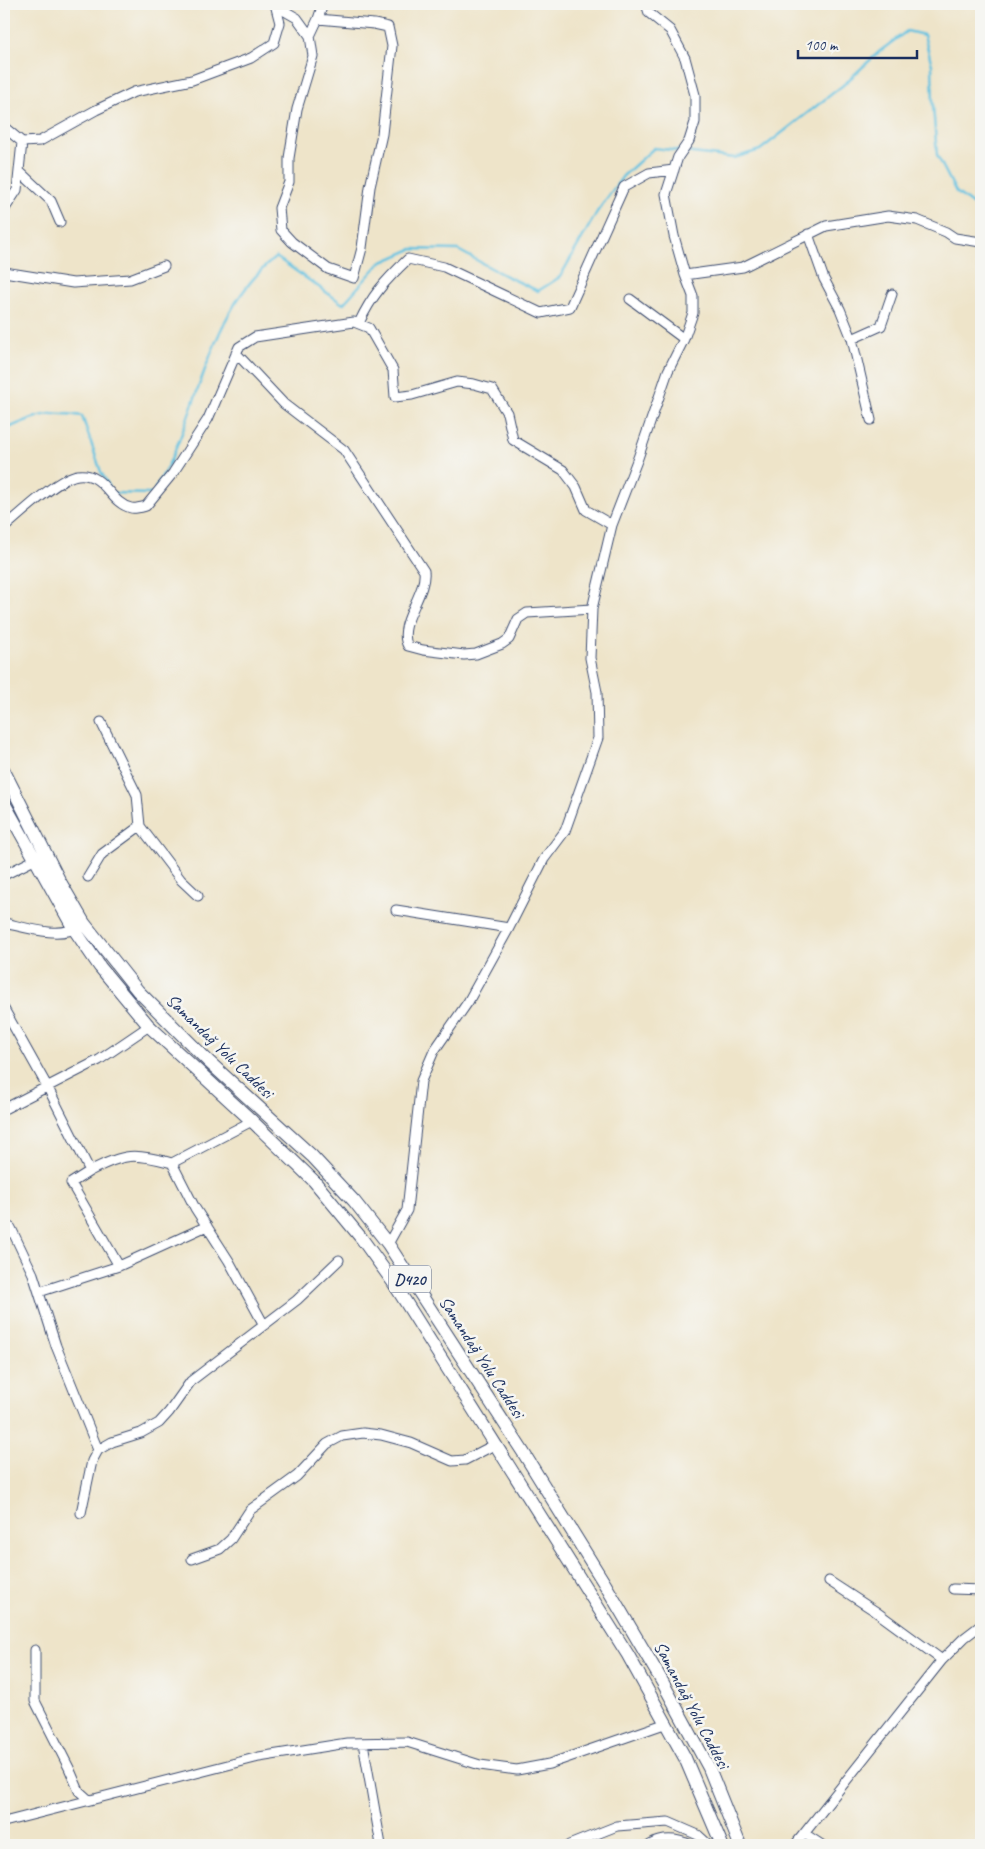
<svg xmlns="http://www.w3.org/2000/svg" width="985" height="1849" font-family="Caveat,sans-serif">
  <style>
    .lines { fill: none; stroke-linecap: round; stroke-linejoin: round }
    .stream { stroke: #63c2e1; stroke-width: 2.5 }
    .minor-casing { stroke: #3b4a6e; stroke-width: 11 }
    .highway-casing { stroke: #3b4a6e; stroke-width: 14 }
    .minor { stroke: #fff; stroke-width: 9 }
    .highway { stroke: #fff; stroke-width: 12 }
    .labels { text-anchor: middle; stroke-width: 5; stroke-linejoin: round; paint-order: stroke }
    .shield { fill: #f6f6f2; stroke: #5d6b8a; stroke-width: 1 }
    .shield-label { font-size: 16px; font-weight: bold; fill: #1b2f5e }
    .street-label { font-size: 18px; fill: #1b2f5e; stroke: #f6f6f2 }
  </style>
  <rect width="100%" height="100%" fill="#f6f6f2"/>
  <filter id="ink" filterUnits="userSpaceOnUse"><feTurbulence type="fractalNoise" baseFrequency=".02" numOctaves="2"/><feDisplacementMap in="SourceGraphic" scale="10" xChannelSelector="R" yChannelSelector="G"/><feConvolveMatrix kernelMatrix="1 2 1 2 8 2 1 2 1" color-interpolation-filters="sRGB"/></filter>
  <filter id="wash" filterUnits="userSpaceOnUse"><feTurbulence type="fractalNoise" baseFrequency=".0096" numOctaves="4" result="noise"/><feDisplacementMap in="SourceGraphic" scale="20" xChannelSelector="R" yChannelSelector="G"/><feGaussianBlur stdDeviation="1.12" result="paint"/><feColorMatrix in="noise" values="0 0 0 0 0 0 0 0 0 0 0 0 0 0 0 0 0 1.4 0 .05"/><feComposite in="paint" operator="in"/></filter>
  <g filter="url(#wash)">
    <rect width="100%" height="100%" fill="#eee4c9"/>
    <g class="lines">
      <path class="stream" d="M 684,152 L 734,158 L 760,150 L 842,86 L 880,51 L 907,31 L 924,35 L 932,65 L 933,106 L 937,155 L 956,192 L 981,211
        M 4,430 C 36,416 46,410 82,416 L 101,472 L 109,486
        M 155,489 C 161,478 168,467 173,455 C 204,386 214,306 276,257 L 343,304 L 380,263 L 412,249 L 458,250 L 502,274 L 538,291 L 560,277 L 597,212 L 623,176 L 654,148 L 679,151
        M 113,493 L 152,494"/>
    </g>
  </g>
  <g filter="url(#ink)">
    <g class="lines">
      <defs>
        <path id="minor" d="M 276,6 L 297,18 L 310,36 L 313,56 L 297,109 L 289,158 L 289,182 L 279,208 L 281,230 L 292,242 L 328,269 L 354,278 L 362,248 L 370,187 L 382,134 L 392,46 L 388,27 L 374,24 L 318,19 L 310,36
          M 318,19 L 323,4
          M 4,127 L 22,142 L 40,141 L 96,110 L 134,92 L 192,80 L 251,58 L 274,43 L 280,23 L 275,4
          M 19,171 L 51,201 L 60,222
          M 4,210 L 17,190 L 22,142
          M 808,234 L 824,279 L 840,309 L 852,339 L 871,420
          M 4,272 L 73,283 L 130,279 L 164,266
          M 685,275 L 743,267 L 826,226 L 888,216 L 917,220 L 946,232 L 955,238 L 981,242
          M 630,299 L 684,339
          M 359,323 C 372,295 385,281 408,259 L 444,267 L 541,313 L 570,307 L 624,187 L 649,173 L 674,170
          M 852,339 L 881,326 L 892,294
          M 236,353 L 284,404 L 344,450 L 424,571 C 427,594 396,625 408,646 L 423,650 L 464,655 L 476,654 L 502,644 L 509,639 L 518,619 L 527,613 L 592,609
          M 4,528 C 19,515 59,477 78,475 C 105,472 109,503 131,508 C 135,509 142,507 146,506 L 173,473 L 208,419 L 239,347 L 255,337 L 354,322 L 369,328 L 393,370 L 395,397 L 412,395 L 457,382 L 474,384 L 492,389 L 507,413 L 513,440 L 563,470 L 576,487 L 586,510 L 612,525
          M 101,722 L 137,795 L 140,826 L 181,880 L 198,896
          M 4,875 L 36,859
          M 88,877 L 102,854 L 140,826
          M 396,910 L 509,928
          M 4,923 C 24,927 59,939 78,927
          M 4,1009 L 47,1086 L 90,1171 C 124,1153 135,1153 172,1163 L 195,1208 L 229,1261 L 264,1325
          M 4,1109 L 99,1060 L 149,1026
          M 172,1163 L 252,1121
          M 90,1171 L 71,1183 L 119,1266
          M 4,1224 L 11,1228 L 33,1274 L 56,1346 L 98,1450
          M 388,1244 L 407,1210 L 421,1081 L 434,1051 L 468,1002 L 509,928 L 544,859 L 565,831 L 598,738 L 597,692 L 590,658 L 592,609 L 612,525 L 638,458 L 668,371 L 684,339 L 693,313 L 693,296 L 685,275 L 674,236 L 666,194 L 678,157 L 689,141 L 695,122 L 695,95 L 685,58 L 670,30 L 649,13 L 646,4
          M 39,1292 L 119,1266 L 207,1226
          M 81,1513 L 92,1461 L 98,1450 L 112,1442 L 141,1433 L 159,1423 L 169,1412 L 191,1381 L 297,1300 L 339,1260
          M 192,1559 L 220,1549 L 231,1539 L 250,1510 L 297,1476 L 327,1444 L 342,1436 L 363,1433 L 381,1435 L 411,1443 L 452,1461 L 465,1460 L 496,1444
          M 829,1581 L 875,1611 L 942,1660
          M 953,1589 L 981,1590
          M 35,1650 L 35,1701 L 69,1768 L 79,1791 L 89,1800
          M 363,1743 L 381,1845
          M 4,1822 L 259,1757 L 347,1743 L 407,1742 L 480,1765 L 517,1770 L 549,1764 L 667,1723
          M 805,1834 L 822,1845
          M 569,1845 L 617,1826 L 668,1822 L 698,1835 L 709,1845
          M 650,1845 C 664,1837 678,1839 691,1845
          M 795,1845 L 942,1660 L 964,1638 L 981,1625"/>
        <path id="highway" d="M 4,771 L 59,880 L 84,923 L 138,991 L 208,1061 L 312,1156 L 354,1201 L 388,1244 L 523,1452 L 606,1586 L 663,1683 L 709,1768 L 740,1845
          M 4,803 L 74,929 L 100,967 L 149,1026 L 252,1121 L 314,1181 L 362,1239 L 393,1282 L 628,1655 L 685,1758 L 722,1845"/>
      </defs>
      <use href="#minor" class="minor-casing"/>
      <use href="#highway" class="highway-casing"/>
      <use href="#minor" class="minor"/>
      <use href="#highway" class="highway"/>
    </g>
  </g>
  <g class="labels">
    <rect class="shield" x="389" y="1265.5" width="42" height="27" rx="4"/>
    <g class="shield-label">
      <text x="410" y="1285">D420</text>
    </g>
    <g class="street-label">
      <text transform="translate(220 1046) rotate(44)" y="6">Samandağ Yolu Caddesi</text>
      <text transform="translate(482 1357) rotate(57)" y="6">Samandağ Yolu Caddesi</text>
      <text transform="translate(692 1705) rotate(62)" y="6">Samandağ Yolu Caddesi</text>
    </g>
  </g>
  <rect width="985" height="1849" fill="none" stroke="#f6f6f2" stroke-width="20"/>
  <path d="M798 50v8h119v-8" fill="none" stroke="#1b2f5e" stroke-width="2.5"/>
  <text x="805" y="50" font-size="15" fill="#1b2f5e" stroke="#f6f6f2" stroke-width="4" paint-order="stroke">100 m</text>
</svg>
